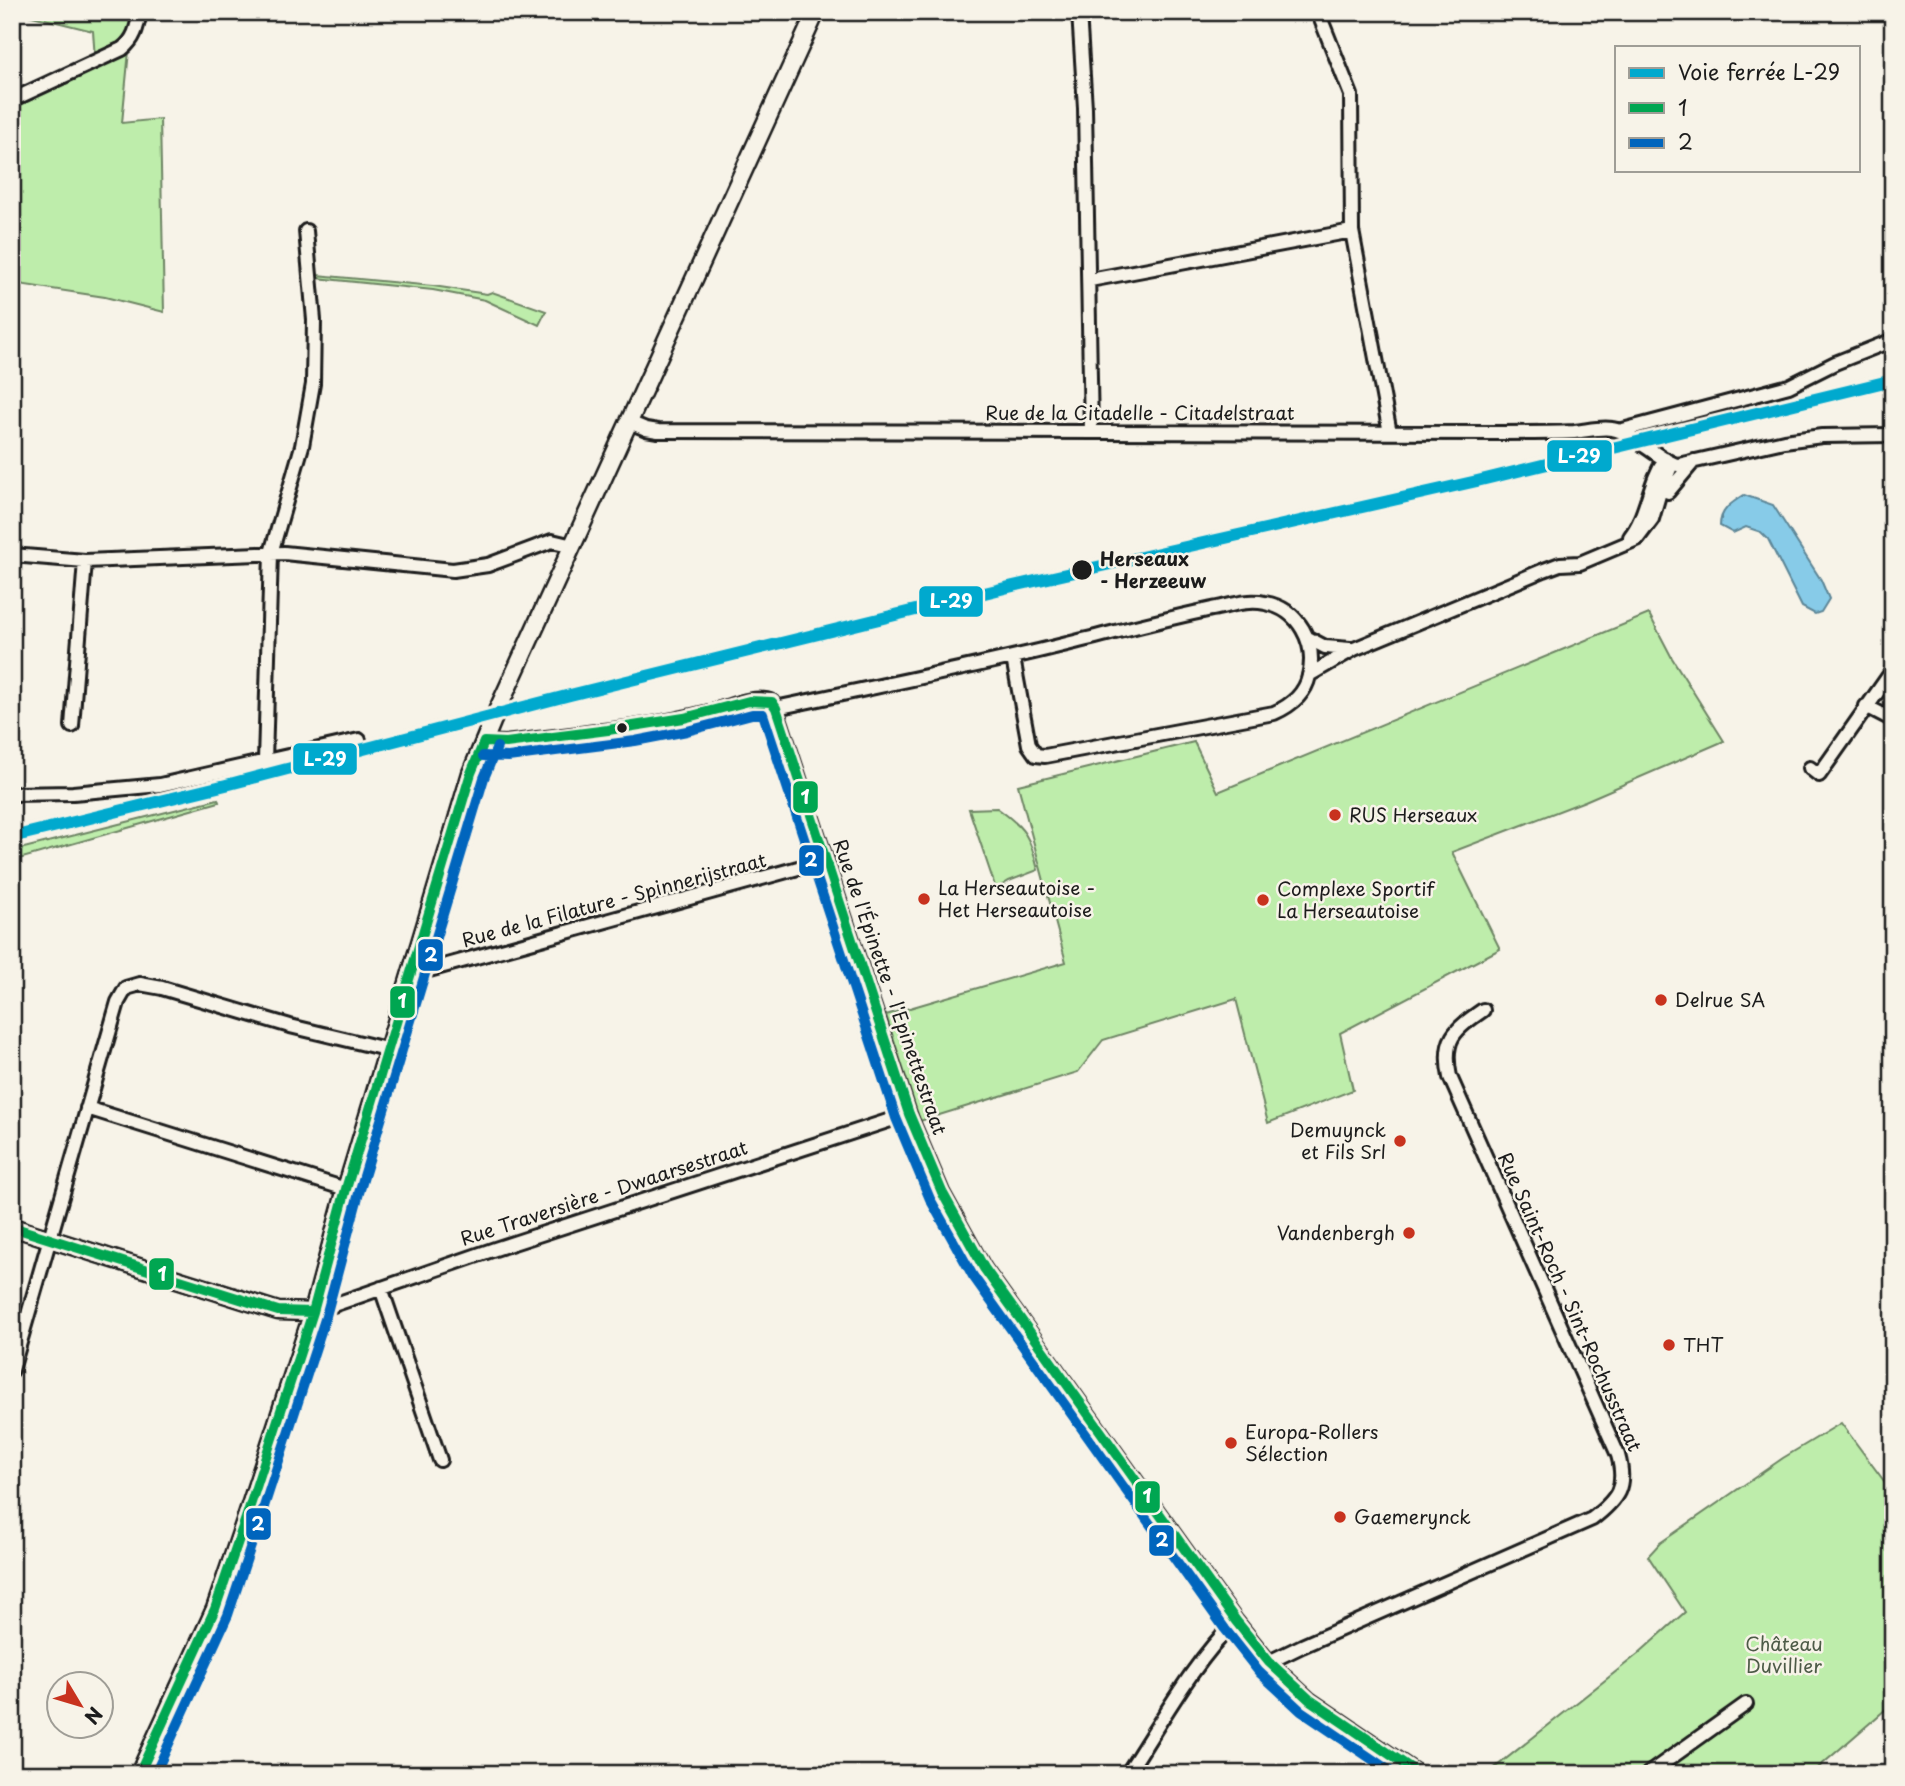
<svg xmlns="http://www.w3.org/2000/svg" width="1905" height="1786" font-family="'Playpen Sans',sans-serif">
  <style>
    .green { fill: #beedab; stroke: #6d8464; stroke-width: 2 }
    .water { fill: #87cbe8; stroke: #5c8596; stroke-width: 2 }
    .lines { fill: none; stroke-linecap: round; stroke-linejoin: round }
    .minor-casing { stroke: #1c1c1c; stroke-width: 18 }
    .major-casing { stroke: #1c1c1c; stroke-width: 21 }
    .minor { stroke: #f7f3e8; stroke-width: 12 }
    .major { stroke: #f7f3e8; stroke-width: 16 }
    .bus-1-casing { stroke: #f7f3e8; stroke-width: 16 }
    .bus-2-casing { stroke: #f7f3e8; stroke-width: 16 }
    .bus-1 { stroke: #00a651; stroke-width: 10 }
    .bus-2 { stroke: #0065bd; stroke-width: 10 }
    .rail-1-casing { stroke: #f7f3e8; stroke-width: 18 }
    .rail-1 { stroke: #00a9ce; stroke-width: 12 }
    .stop-dot { fill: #1c1c1c; stroke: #f7f3e8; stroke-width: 2.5 }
    .poi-dot { fill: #c8321e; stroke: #f7f3e8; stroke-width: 2.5 }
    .labels { text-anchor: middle; stroke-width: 5; stroke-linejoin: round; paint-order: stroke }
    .street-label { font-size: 19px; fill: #1c1c1c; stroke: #f7f3e8 }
    .stop-label { font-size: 19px; font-weight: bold; fill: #1c1c1c; stroke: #f7f3e8; text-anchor: start }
    .poi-label { font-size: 19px; fill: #1c1c1c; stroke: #f7f3e8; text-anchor: start }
    .park-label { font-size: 19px; fill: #4d5b47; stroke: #f7f3e8 }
    .line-badge { stroke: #f7f3e8; stroke-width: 2.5 }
    .badge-label { font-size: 19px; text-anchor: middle; font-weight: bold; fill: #fff }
  </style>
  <rect width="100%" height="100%" fill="#f7f3e8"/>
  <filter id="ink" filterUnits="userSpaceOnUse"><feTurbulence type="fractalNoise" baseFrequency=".0143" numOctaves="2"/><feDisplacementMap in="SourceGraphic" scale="14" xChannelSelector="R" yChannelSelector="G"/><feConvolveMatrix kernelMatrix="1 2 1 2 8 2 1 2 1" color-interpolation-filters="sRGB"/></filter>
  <g filter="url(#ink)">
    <path class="green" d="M 16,12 L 138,12 L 131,37 L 95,59 L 93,31 Z
      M 129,51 L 122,123 L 160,119 L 164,312 L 105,297 L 12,283 L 12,106 Z
      M 317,275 L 433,286 L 487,294 L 492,292 L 546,311 L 539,325 L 485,300 L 433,290 L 317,278 Z
      M 1649,614 L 1672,658 L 1724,741 L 1585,801 L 1452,852 L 1500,949 L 1340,1033 L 1353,1090 L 1268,1123 L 1236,999 L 1103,1040 L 1078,1072 L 920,1121 L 886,1015 L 1066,962 L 1018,785 L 1194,742 L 1218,792 Z
      M 218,799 L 219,802 L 12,861 L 12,851 Z
      M 997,808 C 1025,828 1030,836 1038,870 L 1009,881 L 996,889 L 969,809 Z
      M 1841,1423 L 1893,1493 L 1893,1703 L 1811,1774 L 1487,1774 L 1638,1654 L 1685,1612 L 1648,1556 L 1660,1543 L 1783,1458 Z"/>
    <path class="water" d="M 1744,495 L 1773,505 L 1821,580 L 1829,599 L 1821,612 L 1815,614 L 1802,607 L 1768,539 L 1761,532 L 1746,527 L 1733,533 L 1720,526 C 1720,510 1731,503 1744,495 Z"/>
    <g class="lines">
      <defs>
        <path id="minor" d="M 1079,12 L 1085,108 L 1091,432
          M 1318,12 L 1351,95 L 1352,231 L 1390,433
          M 12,100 L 122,49 C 135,39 137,27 140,12
          M 1090,280 L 1352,231
          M 629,422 L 646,429 L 658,431 L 1503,433 C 1527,433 1550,433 1574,432 C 1586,431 1600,427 1612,429 C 1633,432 1662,463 1678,465 L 1784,441 L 1822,436 L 1893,435
          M 1619,431 L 1789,386 L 1835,363 L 1893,340
          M 1668,492 L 1694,461
          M 1630,537 C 1648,514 1648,483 1665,459
          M 12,555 L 85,561 L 284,553 L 453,570 L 488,565 L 552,541 L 573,546
          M 1308,638 L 1325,647 L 1350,649
          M 1309,675 L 1354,649 L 1544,570 L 1560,564 L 1580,563 L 1637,539 L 1652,519 L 1659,495 L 1672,464
          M 1866,706 L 1893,720
          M 776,708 C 873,687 971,668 1067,644 C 1116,632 1164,619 1212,609 C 1229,606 1247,599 1265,603 C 1299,609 1317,643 1309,676 C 1305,694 1290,706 1274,713 L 1045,756 L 1036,755 L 1029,745 L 1013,658
          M 72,726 L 85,561
          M 484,742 L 506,743 C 573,734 643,729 709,712 C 727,708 755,694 772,702 L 776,708 L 909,1114 L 942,1192 L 984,1268 L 1236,1621 L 1269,1662 L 1310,1700 L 1419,1774
          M 265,761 L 271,553 L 302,446 L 313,384 L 314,320 L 306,231
          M 1810,768 L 1819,775 L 1893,670
          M 12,794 L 73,793 L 160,785 L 359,740
          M 411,975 L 827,860
          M 87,1108 L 346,1189
          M 381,1288 L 440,1460
          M 313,1312 L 495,1249 L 909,1114
          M 12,1370 L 118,1002 L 126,988 L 140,984 L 162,988 L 290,1026 L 390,1050
          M 1269,1662 L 1302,1646 L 1592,1519 C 1618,1499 1627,1487 1618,1455 L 1450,1077 C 1442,1039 1454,1030 1483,1010
          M 1127,1774 C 1160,1724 1193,1662 1236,1621
          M 1648,1774 L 1746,1704"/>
        <path id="major" d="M 12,1227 L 278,1311 L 313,1312
          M 139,1774 L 215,1609 L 247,1515 L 313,1312 L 346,1189 L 471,773 L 492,722 L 816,12"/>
      </defs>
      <use href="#minor" class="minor-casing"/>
      <use href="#major" class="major-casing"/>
      <use href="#minor" class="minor"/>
      <use href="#major" class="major"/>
      <defs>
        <path id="bus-1" d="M 484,742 L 506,743 L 608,730 L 684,718 L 749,701 L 772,702 L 776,708 L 909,1114 L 942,1192 L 984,1268 L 1236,1621 L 1269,1662 L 1310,1700 L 1419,1774
          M 12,1227 L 278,1311 L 313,1312
          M 139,1774 L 215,1609 L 247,1515 L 313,1312 L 346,1189 L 471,773 L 484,742"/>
        <path id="bus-2" d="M 483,756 L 508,757 L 635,741 L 687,731 L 752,714 L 763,714 L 896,1118 L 930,1199 L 973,1276 L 1225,1629 L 1259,1672 L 1301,1711 L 1394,1774
          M 155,1774 L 228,1615 L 260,1519 L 326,1316 L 359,1193 L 484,778 L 497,747"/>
      </defs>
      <use href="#bus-1" class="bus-1-casing"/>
      <use href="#bus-2" class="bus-2-casing"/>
      <use href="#bus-1" class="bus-1"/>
      <use href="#bus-2" class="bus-2"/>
      <defs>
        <path id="rail-1" d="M 12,837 L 226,785 L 570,695 L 1013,586 L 1477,481 L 1893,380"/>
      </defs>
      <use href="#rail-1" class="rail-1-casing"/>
      <use href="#rail-1" class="rail-1"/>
    </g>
  </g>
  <g class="stop-dot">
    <circle cx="1082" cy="570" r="11"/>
    <circle cx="622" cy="728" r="6"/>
  </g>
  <g class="poi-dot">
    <circle cx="1335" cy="815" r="7"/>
    <circle cx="924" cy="899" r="7"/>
    <circle cx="1263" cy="900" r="7"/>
    <circle cx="1661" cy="1000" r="7"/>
    <circle cx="1400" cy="1141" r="7"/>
    <circle cx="1409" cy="1233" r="7"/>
    <circle cx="1669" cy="1345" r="7"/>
    <circle cx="1231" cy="1443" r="7"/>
    <circle cx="1340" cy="1517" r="7"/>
  </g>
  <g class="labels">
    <g class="street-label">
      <text x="1140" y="420">Rue de la Citadelle - Citadelstraat</text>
      <text transform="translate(614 900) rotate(-15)" y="7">Rue de la Filature - Spinnerijstraat</text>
      <text transform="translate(890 987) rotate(71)" y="7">Rue de l'Épinette - l'Epinettestraat</text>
      <text transform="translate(604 1193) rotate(-18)" y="7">Rue Traversière - Dwaarsestraat</text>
      <text transform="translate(1570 1302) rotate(66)" y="7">Rue Saint-Roch - Sint-Rochusstraat</text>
    </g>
    <g class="stop-label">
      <text x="1100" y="566">Herseaux<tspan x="1100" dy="22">- Herzeeuw</tspan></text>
    </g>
    <g class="poi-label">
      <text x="1349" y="822">RUS Herseaux</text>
      <text x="938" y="895">La Herseautoise -<tspan x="938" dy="22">Het Herseautoise</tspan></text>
      <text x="1277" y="896">Complexe Sportif<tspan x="1277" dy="22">La Herseautoise</tspan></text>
      <text x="1675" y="1007">Delrue SA</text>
      <text x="1386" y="1137" text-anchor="end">Demuynck<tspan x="1386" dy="22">et Fils Srl</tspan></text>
      <text x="1395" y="1240" text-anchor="end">Vandenbergh</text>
      <text x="1683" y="1352">THT</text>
      <text x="1245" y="1439">Europa-Rollers<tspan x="1245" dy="22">Sélection</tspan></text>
      <text x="1354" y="1524">Gaemerynck</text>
    </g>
    <g class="park-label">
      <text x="1784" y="1651">Château<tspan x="1784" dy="22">Duvillier</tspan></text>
    </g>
  </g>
  <g class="line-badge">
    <rect x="1546" y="439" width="67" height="34" rx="7" fill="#00a9ce"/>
    <rect x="918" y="585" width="66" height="33" rx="7" fill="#00a9ce"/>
    <rect x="292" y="742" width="66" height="34" rx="7" fill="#00a9ce"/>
    <rect x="792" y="780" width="27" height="34" rx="7" fill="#00a651"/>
    <rect x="798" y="844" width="27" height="33" rx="7" fill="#0065bd"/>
    <rect x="417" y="938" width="27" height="34" rx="7" fill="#0065bd"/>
    <rect x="389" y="985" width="27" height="34" rx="7" fill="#00a651"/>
    <rect x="148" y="1257" width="27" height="34" rx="7" fill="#00a651"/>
    <rect x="1134" y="1480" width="27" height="34" rx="7" fill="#00a651"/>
    <rect x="245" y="1507" width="27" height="34" rx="7" fill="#0065bd"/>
    <rect x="1148" y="1524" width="27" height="33" rx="7" fill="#0065bd"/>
  </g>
  <g class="badge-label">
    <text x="1579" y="463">L-29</text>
    <text x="951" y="608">L-29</text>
    <text x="325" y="766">L-29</text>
    <text x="805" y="804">1</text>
    <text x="811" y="867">2</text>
    <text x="431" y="962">2</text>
    <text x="402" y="1008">1</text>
    <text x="162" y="1281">1</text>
    <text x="1147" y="1503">1</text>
    <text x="258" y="1531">2</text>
    <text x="1162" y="1547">2</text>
  </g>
  <rect width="1905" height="1786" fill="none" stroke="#f7f3e8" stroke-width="42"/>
  <rect x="21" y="21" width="1863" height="1744" fill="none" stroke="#1c1c1c" stroke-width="2.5" filter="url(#ink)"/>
  <rect x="1615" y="46" width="245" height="126" fill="#f7f3e8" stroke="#9f9d96" stroke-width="2"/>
  <rect x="1629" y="68" width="35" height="10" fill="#00a9ce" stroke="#9f9d96" stroke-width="2"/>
  <text x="1678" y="80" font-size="21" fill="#1c1c1c">Voie ferrée L-29</text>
  <rect x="1629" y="103" width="35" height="10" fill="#00a651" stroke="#9f9d96" stroke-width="2"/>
  <text x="1678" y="116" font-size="21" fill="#1c1c1c">1</text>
  <rect x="1629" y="138" width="35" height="10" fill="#0065bd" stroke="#9f9d96" stroke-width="2"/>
  <text x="1678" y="150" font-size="21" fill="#1c1c1c">2</text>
  <g transform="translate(80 1705) rotate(128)"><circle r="33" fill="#f7f3e8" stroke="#9f9d96" stroke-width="2"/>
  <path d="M0-5L12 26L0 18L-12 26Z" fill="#c8321e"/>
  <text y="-10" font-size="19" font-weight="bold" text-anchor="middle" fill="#1c1c1c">N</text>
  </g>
</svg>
